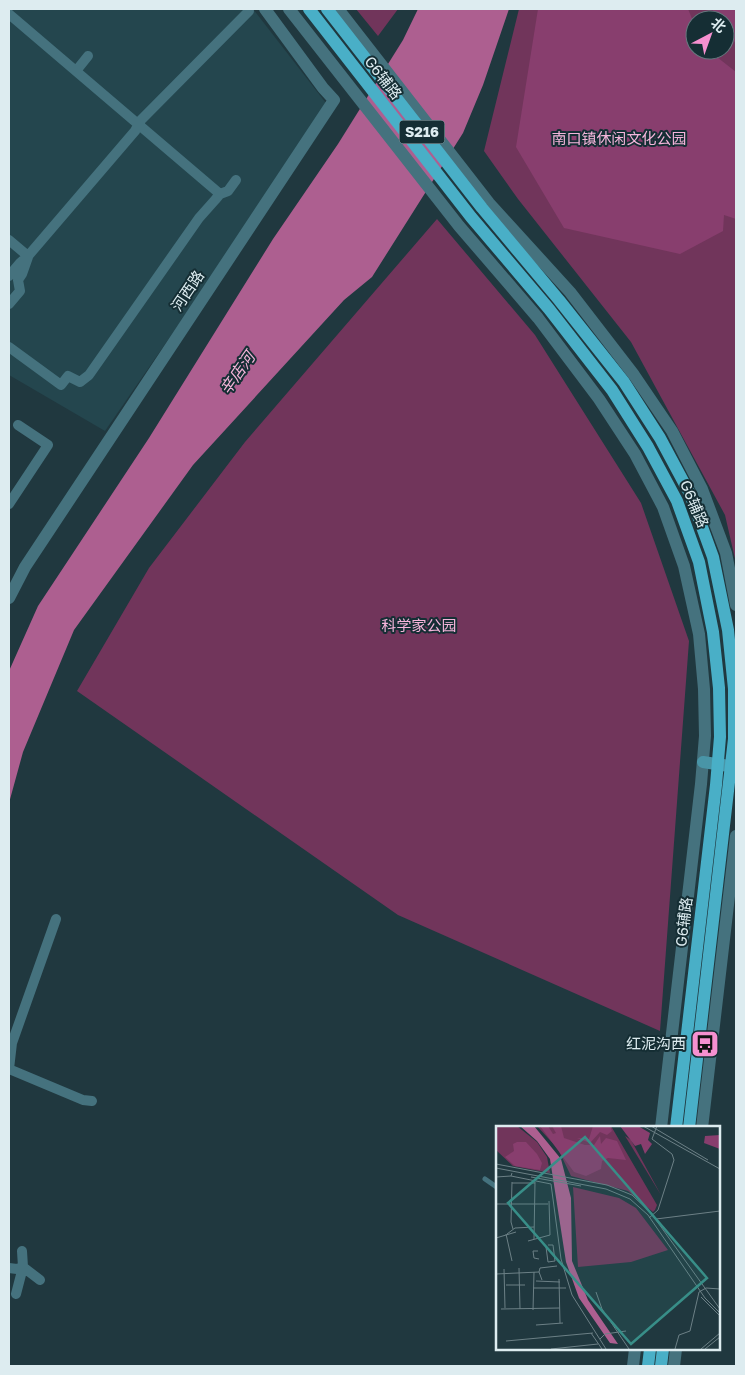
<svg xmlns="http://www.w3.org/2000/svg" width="745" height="1375" font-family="'Golos Text','Noto Sans SC',sans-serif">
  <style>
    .built { fill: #24464e }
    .green { fill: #71355b; fill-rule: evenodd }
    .forest { fill: #883e6e }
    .water { fill: #ad5f90 }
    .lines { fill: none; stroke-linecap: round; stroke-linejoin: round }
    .service { stroke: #45727e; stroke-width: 5 }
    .minor { stroke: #45727e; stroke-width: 10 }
    .tertiary { stroke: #45727e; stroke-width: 12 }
    .secondary { stroke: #4995a7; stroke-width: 12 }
    .primary { stroke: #49afc7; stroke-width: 12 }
    .labels { text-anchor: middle; stroke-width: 4; stroke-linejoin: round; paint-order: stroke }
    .shield { fill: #152e34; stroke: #a1b3b8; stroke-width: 1 }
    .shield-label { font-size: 14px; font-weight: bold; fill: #ddecf0 }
    .street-label { font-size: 15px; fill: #ddecf0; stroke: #152e34 }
    .park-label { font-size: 15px; fill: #f5b5db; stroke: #152e34 }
    .poi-label { font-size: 15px; fill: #ddecf0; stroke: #152e34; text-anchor: end }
    .water-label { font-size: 16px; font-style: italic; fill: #f4b4d9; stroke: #152e34 }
    .inset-road { fill: none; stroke: #6c8086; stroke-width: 1 }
    .view { fill: #388e88; fill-opacity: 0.15; stroke: #388e88; stroke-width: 2.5 }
    .inset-edge { fill: none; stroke: #ddecf0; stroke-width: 2.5 }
  </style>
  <rect width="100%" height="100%" fill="#20383f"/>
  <path class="built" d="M 9,9 L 253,9 L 329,107 L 105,431 L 9,375 Z"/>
  <path class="green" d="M 356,9 L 398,9 L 378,36 Z
    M 519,9 L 736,9 L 736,563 L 725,515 L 631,342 L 518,199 L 484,151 ZM 695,20 L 725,20 L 725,50 L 695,50 Z
    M 437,219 L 535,335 L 641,503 L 689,641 L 660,1031 L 398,915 L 77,691 L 149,568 L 245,442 Z"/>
  <path class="forest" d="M 538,9 L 688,9 L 695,26 L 695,50 L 708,50 L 736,72 L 736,219 L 724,215 L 723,231 L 680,254 L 564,228 L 516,147 Z
    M 712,9 L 736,9 L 736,44 L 725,29 L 725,20 L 719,20 Z"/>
  <path class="water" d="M 418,9 L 509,9 L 483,85 L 463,133 L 372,277 L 344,300 L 193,465 L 74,630 L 23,752 L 9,803 L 9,671 L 38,606 L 149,438 L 273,239 L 338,144 L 403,40 Z"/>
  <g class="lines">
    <path class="service" d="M 485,1179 L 498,1188"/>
    <path class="minor" d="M 9,14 L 220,194
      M 76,71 L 88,56
      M 9,240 L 28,256
      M 9,276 L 20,263 L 28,256 L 135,131 L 141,120 L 249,11
      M 9,304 L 20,291 L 18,280 L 22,274 L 28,257
      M 9,347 L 61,385 L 68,376 L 80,382 L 89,375 L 199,218 L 215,200 L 220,194 L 228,191 L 236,180
      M 9,504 L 48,445 L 18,425
      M 9,1069 L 12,1043 L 56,919
      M 9,1069 L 83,1100 L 92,1101
      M 9,1268 L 17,1269 L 23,1267 L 40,1280
      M 16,1294 L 23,1267 L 22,1251"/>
    <path class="tertiary" d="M 289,9 L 459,226 L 538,318 L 599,399 L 635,454 L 663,507 L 684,566 L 699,634 L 704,689 L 705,736 L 701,784 L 661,1128
      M 338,9 L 489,203 L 570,292 L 634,375 L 672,431 L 702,489 L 726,553 L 736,605
      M 9,598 L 25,567 L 334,100 L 323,88 L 265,9
      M 702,1128 L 736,836
      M 633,1366 L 635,1349
      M 674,1366 L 676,1349"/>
    <path class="secondary" d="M 703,762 L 729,766"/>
    <path class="primary" d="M 309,9 L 471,217 L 549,309 L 612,390 L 648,447 L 677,501 L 699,562 L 713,632 L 719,688 L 720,737 L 716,785 L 676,1128
      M 327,9 L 482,208 L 559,300 L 624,382 L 660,438 L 690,494 L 713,557 L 728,630 L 734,689 L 734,739 L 689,1128
      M 648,1366 L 650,1349
      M 661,1366 L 663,1349"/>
  </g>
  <defs>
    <symbol id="bus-square" viewBox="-11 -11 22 22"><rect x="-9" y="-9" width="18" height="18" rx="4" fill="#f690d0" stroke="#152e34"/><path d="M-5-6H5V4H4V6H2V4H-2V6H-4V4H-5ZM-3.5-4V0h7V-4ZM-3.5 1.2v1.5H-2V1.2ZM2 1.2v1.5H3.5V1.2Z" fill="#111"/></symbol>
  </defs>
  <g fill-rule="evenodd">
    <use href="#bus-square" x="689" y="1028" width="32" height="32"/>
  </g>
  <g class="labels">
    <rect class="shield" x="399.5" y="120.5" width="45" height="23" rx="4"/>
    <g class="shield-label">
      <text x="422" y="137">S216</text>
    </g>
    <g class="street-label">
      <text transform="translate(383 78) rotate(52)" y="5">G6辅路</text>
      <text transform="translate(188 291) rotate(-56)" y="5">河西路</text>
      <text transform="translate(694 504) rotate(67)" y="5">G6辅路</text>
      <text transform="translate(684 922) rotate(-83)" y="5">G6辅路</text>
    </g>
    <g class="park-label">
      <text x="619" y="144">南口镇休闲文化公园</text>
      <text x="419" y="631">科学家公园</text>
    </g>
    <g class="poi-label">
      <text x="686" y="1049">红泥沟西</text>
    </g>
    <g class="water-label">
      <text transform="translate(237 373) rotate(-55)" y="6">辛店河</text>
    </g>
  </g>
  <g transform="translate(496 1126)">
    <rect width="224" height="224" fill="#20383f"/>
    <path d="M 0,0 L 21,0 L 41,16 L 51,31 L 54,47 L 17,40 L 0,24 ZM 41,0 L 115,0 L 161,79 L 159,84 L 157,86 L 132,65 L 75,50 L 62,23 ZM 129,10 L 135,14 L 165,69 L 134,18 ZM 77,61 L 123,72 L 140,82 L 172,124 L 135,136 L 82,141 Z" fill="#71355b"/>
    <path d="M 44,0 L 52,0 L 57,8 L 60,7 L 56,0 L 65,0 L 68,12 L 89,19 L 98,19 L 104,10 L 105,18 L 110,12 L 121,15 L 130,34 L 112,32 L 106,35 L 105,43 L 90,50 L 78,46 ZM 97,0 L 114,0 L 116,5 L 111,9 L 104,6 L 94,17 L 81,12 L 93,13 ZM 124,0 L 142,0 L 154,7 L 152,14 L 156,18 L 149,28 L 145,18 L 139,20 ZM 224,9 L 224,23 L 208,17 L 209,10 ZM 21,16 L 30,16 L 41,28 L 46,37 L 44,44 L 19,40 L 9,31 L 18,25 L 17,18 Z" fill="#883e6e"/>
    <path d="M 24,0 L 38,0 L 65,33 L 75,72 L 76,135 L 92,174 L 122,218 L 114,217 L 83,172 L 70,136 L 54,33 L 41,15 Z" fill="#ad5f90"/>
    <path class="inset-road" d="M 147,0 L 224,43M 155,0 L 212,34M 0,38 L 111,59 L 136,69 L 155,87 L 224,183M 0,42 L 110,63 L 134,73 L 152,89 L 209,172 L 224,187M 16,47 L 15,50 L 55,58 L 65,133 L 76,169 L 110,223M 0,51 L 15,50M 35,51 L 85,60M 16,56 L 15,96 L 17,103M 16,57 L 39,57M 0,78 L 52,78M 153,92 L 162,84 L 178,34 L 176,28 L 156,13 L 161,0M 160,93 L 224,85M 10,108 L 16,135M 11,108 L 19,102 L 38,101M 0,112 L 20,106M 38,113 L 39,56M 32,115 L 54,109 L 53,75M 50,121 L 52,136 L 59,135 L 57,119 L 52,119M 42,125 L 37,125 L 38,132 L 43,133M 23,142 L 24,183M 8,143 L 9,182M 43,146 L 44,142 L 61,140M 0,148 L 43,146 L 46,154M 63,153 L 64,197M 40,155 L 64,156M 10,159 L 29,159M 37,162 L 70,162M 100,166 L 106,183 L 133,223M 205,171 L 224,190M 5,183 L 64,182M 37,184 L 38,146M 40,199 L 67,197M 95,207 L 106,223M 104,213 L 109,208 L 130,205M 10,215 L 97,207M 55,223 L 102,218M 179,223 L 183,209 L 194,205 L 203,166 L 210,162 L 224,163M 205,223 L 224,207M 209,223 L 224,211"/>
    <path class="view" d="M 89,11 L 211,152 L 135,218 L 12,77 Z"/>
    <rect width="224" height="224" class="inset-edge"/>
  </g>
  <rect width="745" height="1375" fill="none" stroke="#ddecf0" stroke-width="20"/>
  <g transform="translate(710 35) rotate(41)"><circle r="24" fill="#152e34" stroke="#657a7f"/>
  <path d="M0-4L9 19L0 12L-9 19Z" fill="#f690d0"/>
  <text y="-8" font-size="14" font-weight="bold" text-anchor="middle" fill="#ddecf0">北</text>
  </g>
</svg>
